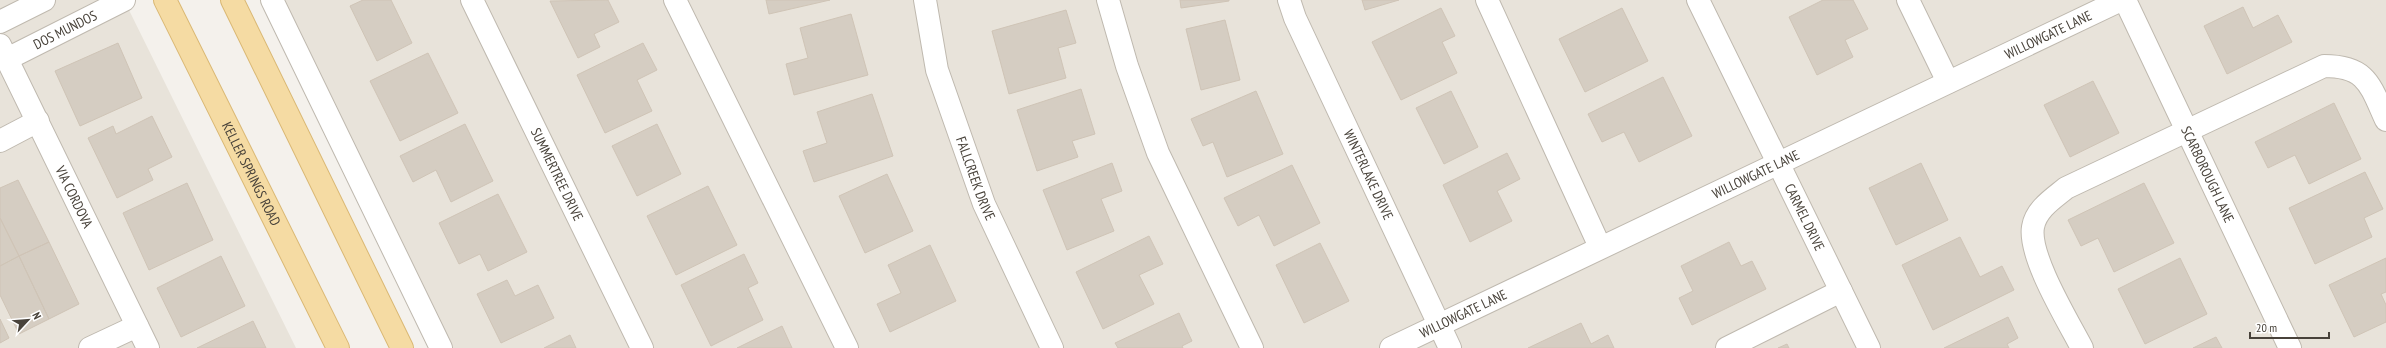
<svg xmlns="http://www.w3.org/2000/svg" width="2386" height="348" font-family="'PT Sans Narrow',sans-serif">
  <style>
    .residential { fill: #e8e3da }
    .building { fill: #d5cdc2; stroke: #cfc4b6 }
    .lines { fill: none; stroke-linecap: round; stroke-linejoin: round }
    .minor-casing { stroke: #bfb9af; stroke-width: 24 }
    .major-casing { stroke: #dab874; stroke-width: 24 }
    .minor { stroke: #fff; stroke-width: 22 }
    .major { stroke: #f5dba3; stroke-width: 22 }
    .labels { text-anchor: middle; stroke-width: 3; stroke-linejoin: round; paint-order: stroke }
    .street-label { font-size: 14px; fill: #48423a; stroke: #fff }
  </style>
  <rect width="100%" height="100%" fill="#f4f1ec"/>
  <path class="residential" d="M 0,0 L 124,0 L 296,348 L 0,348 Z
    M 264,0 L 2386,0 L 2386,348 L 434,348 Z"/>
  <path class="building" d="M 363,0 L 391,0 L 412,43 L 377,61 L 350,6 Z
    M 608,0 L 619,22 L 594,34 L 600,47 L 578,58 L 550,1 Z
    M 766,0 L 830,0 L 769,14 Z
    M 1180,0 L 1229,0 L 1229,1 L 1181,8 Z
    M 1362,0 L 1399,0 L 1365,10 Z
    M 1823,0 L 1853,0 L 1868,29 L 1845,40 L 1853,57 L 1817,75 L 1789,17 Z
    M 2243,7 L 2253,28 L 2278,15 L 2292,42 L 2227,74 L 2204,26 Z
    M 1441,8 L 1455,36 L 1442,42 L 1457,73 L 1401,100 L 1372,42 Z
    M 1622,8 L 1648,61 L 1585,92 L 1559,39 Z
    M 1066,10 L 1076,43 L 1058,48 L 1066,78 L 1009,94 L 992,31 Z
    M 851,14 L 868,75 L 794,95 L 786,64 L 808,58 L 800,28 Z
    M 1225,20 L 1240,80 L 1201,90 L 1186,29 Z
    M 118,43 L 142,98 L 80,126 L 55,71 Z
    M 643,43 L 657,70 L 637,80 L 652,111 L 605,133 L 577,75 Z
    M 428,53 L 458,113 L 400,141 L 370,81 Z
    M 1663,77 L 1692,136 L 1639,162 L 1624,132 L 1602,142 L 1588,114 Z
    M 2093,81 L 2119,133 L 2070,157 L 2044,105 Z
    M 1081,89 L 1095,134 L 1072,141 L 1078,157 L 1037,171 L 1017,110 Z
    M 1256,91 L 1283,154 L 1227,177 L 1213,142 L 1203,146 L 1191,119 Z
    M 1451,91 L 1478,147 L 1444,164 L 1416,108 Z
    M 872,94 L 893,156 L 814,182 L 803,151 L 827,143 L 817,112 Z
    M 2334,103 L 2361,159 L 2309,184 L 2295,155 L 2268,168 L 2255,142 Z
    M 152,116 L 172,157 L 148,169 L 153,180 L 117,198 L 88,138 L 113,126 L 116,134 Z
    M 465,124 L 493,181 L 451,202 L 436,170 L 413,182 L 400,156 Z
    M 657,124 L 681,174 L 637,196 L 612,146 Z
    M 1507,153 L 1520,179 L 1497,191 L 1512,221 L 1470,242 L 1443,185 Z
    M 1112,163 L 1122,191 L 1101,199 L 1114,231 L 1067,250 L 1043,190 Z
    M 1921,163 L 1948,220 L 1896,245 L 1869,188 Z
    M 1292,165 L 1320,223 L 1274,246 L 1259,215 L 1238,226 L 1224,198 Z
    M 2365,172 L 2383,209 L 2364,218 L 2372,237 L 2315,264 L 2289,208 Z
    M 887,174 L 913,231 L 865,253 L 839,196 Z
    M 18,180 L 49,242 L 19,256 L 0,218 L 0,188 Z
    M 187,183 L 213,240 L 149,270 L 123,213 Z
    M 2144,183 L 2174,243 L 2114,272 L 2098,238 L 2081,246 L 2068,220 Z
    M 708,186 L 737,245 L 676,275 L 647,216 Z
    M 498,194 L 527,252 L 488,271 L 480,254 L 459,264 L 439,223 Z
    M 0,218 L 19,256 L 0,266 Z
    M 1149,236 L 1163,264 L 1139,275 L 1154,304 L 1103,329 L 1076,272 Z
    M 1960,237 L 1980,277 L 2002,266 L 2014,290 L 1933,330 L 1902,265 Z
    M 49,242 L 79,304 L 49,319 L 19,256 Z
    M 1729,242 L 1741,266 L 1752,261 L 1766,289 L 1692,325 L 1679,298 L 1693,291 L 1681,266 Z
    M 1320,243 L 1349,301 L 1304,323 L 1276,265 Z
    M 930,245 L 956,301 L 890,332 L 877,304 L 901,293 L 888,265 Z
    M 744,254 L 758,283 L 748,288 L 763,320 L 711,346 L 681,285 Z
    M 19,256 L 49,319 L 19,334 L 0,295 L 0,266 Z
    M 221,256 L 245,306 L 181,337 L 157,288 Z
    M 2180,258 L 2207,314 L 2145,344 L 2118,289 Z
    M 2386,258 L 2386,292 L 2381,294 L 2386,305 L 2386,322 L 2354,337 L 2329,285 Z
    M 507,280 L 515,296 L 538,285 L 554,318 L 501,343 L 477,294 Z
    M 1179,313 L 1192,341 L 1182,346 L 1183,348 L 1118,348 L 1115,343 Z
    M 2008,317 L 2018,338 L 2007,344 L 2009,348 L 1944,348 Z
    M 0,319 L 9,338 L 0,343 Z
    M 253,321 L 266,348 L 197,348 Z
    M 1581,323 L 1591,344 L 1608,335 L 1614,348 L 1528,348 Z
    M 782,326 L 792,348 L 737,348 Z
    M 570,335 L 576,348 L 544,348 Z
    M 2216,337 L 2222,348 L 2193,348 Z
    M 1787,344 L 1789,348 L 1778,348 Z"/>
  <g class="lines">
    <defs>
      <g id="minor">
        <path d="M 272,0 L 441,348"/>
        <path id="s1" d="M 472,0 L 642,348"/>
        <path d="M 675,0 L 847,348"/>
        <path id="s2" d="M 925,0 L 937,70 L 984,204 L 1052,348"/>
        <path d="M 1108,0 L 1127,66 L 1158,153 L 1252,348"/>
        <path id="s3" d="M 1289,0 L 1295,18 L 1450,348"/>
        <path d="M 1487,0 L 1600,247"/>
        <path id="s4" d="M 1698,0 L 1869,348"/>
        <path d="M 1908,0 L 1948,82"/>
        <path id="s5" d="M 2125,0 L 2290,348"/>
        <path d="M 0,22 L 44,0"/>
        <path id="s6" d="M 0,45 L 148,348"/>
        <path id="s7" d="M 7,59 L 124,0"/>
        <path d="M 0,141 L 38,121"/>
        <path d="M 90,348 L 137,326"/>
        <path id="s8" d="M 1391,348 L 2121,0"/>
        <path d="M 1727,348 L 1841,291"/>
        <path d="M 2082,348 C 2068,321 2028,256 2033,227 C 2036,209 2054,198 2066,188 L 2324,66 C 2367,66 2370,85 2386,120"/>
      </g>
      <g id="major">
        <path id="s9" d="M 165,0 L 338,348"/>
        <path d="M 232,0 L 402,348"/>
      </g>
    </defs>
    <use href="#minor" class="minor-casing"/>
    <use href="#major" class="major-casing"/>
    <use href="#minor" class="minor"/>
    <use href="#major" class="major"/>
  </g>
  <g class="labels">
    <g class="street-label">
      <text dy="5" stroke="none"><textPath href="#s7" startOffset="65">DOS MUNDOS</textPath></text>
      <text dy="5" stroke="none"><textPath href="#s8" startOffset="728">WILLOWGATE LANE</textPath></text>
      <text dy="5" stroke="none"><textPath href="#s8" startOffset="404">WILLOWGATE LANE</textPath></text>
      <text dy="5" stroke="none"><textPath href="#s9" startOffset="194">KELLER SPRINGS ROAD</textPath></text>
      <text dy="5" stroke="none"><textPath href="#s1" startOffset="194">SUMMERTREE DRIVE</textPath></text>
      <text dy="5" stroke="none"><textPath href="#s3" startOffset="192">WINTERLAKE DRIVE</textPath></text>
      <text dy="5" stroke="none"><textPath href="#s5" startOffset="193">SCARBOROUGH LANE</textPath></text>
      <text dy="5" stroke="none"><textPath href="#s2" startOffset="186">FALLCREEK DRIVE</textPath></text>
      <text dy="5" stroke="none"><textPath href="#s6" startOffset="169">VIA CORDOVA</textPath></text>
      <text dy="5" stroke="none"><textPath href="#s4" startOffset="242">CARMEL DRIVE</textPath></text>
      <text dy="5" stroke="none"><textPath href="#s8" startOffset="80">WILLOWGATE LANE</textPath></text>
    </g>
  </g>
  <g transform="translate(28 320) rotate(64)" stroke="#ffffff" stroke-width="3" paint-order="stroke">
  <path d="M0-3L7 15L0 10L-7 15Z" fill="#48423a"/>
  <text y="-6" font-size="11" font-weight="bold" text-anchor="middle" fill="#48423a">N</text>
  </g>
  <path d="M2250 332v6h79v-6" fill="none" stroke="#48423a" stroke-width="2"/>
  <text x="2256" y="332" font-size="12" fill="#48423a" stroke="#ffffff" stroke-width="3" paint-order="stroke">20 m</text>
</svg>
